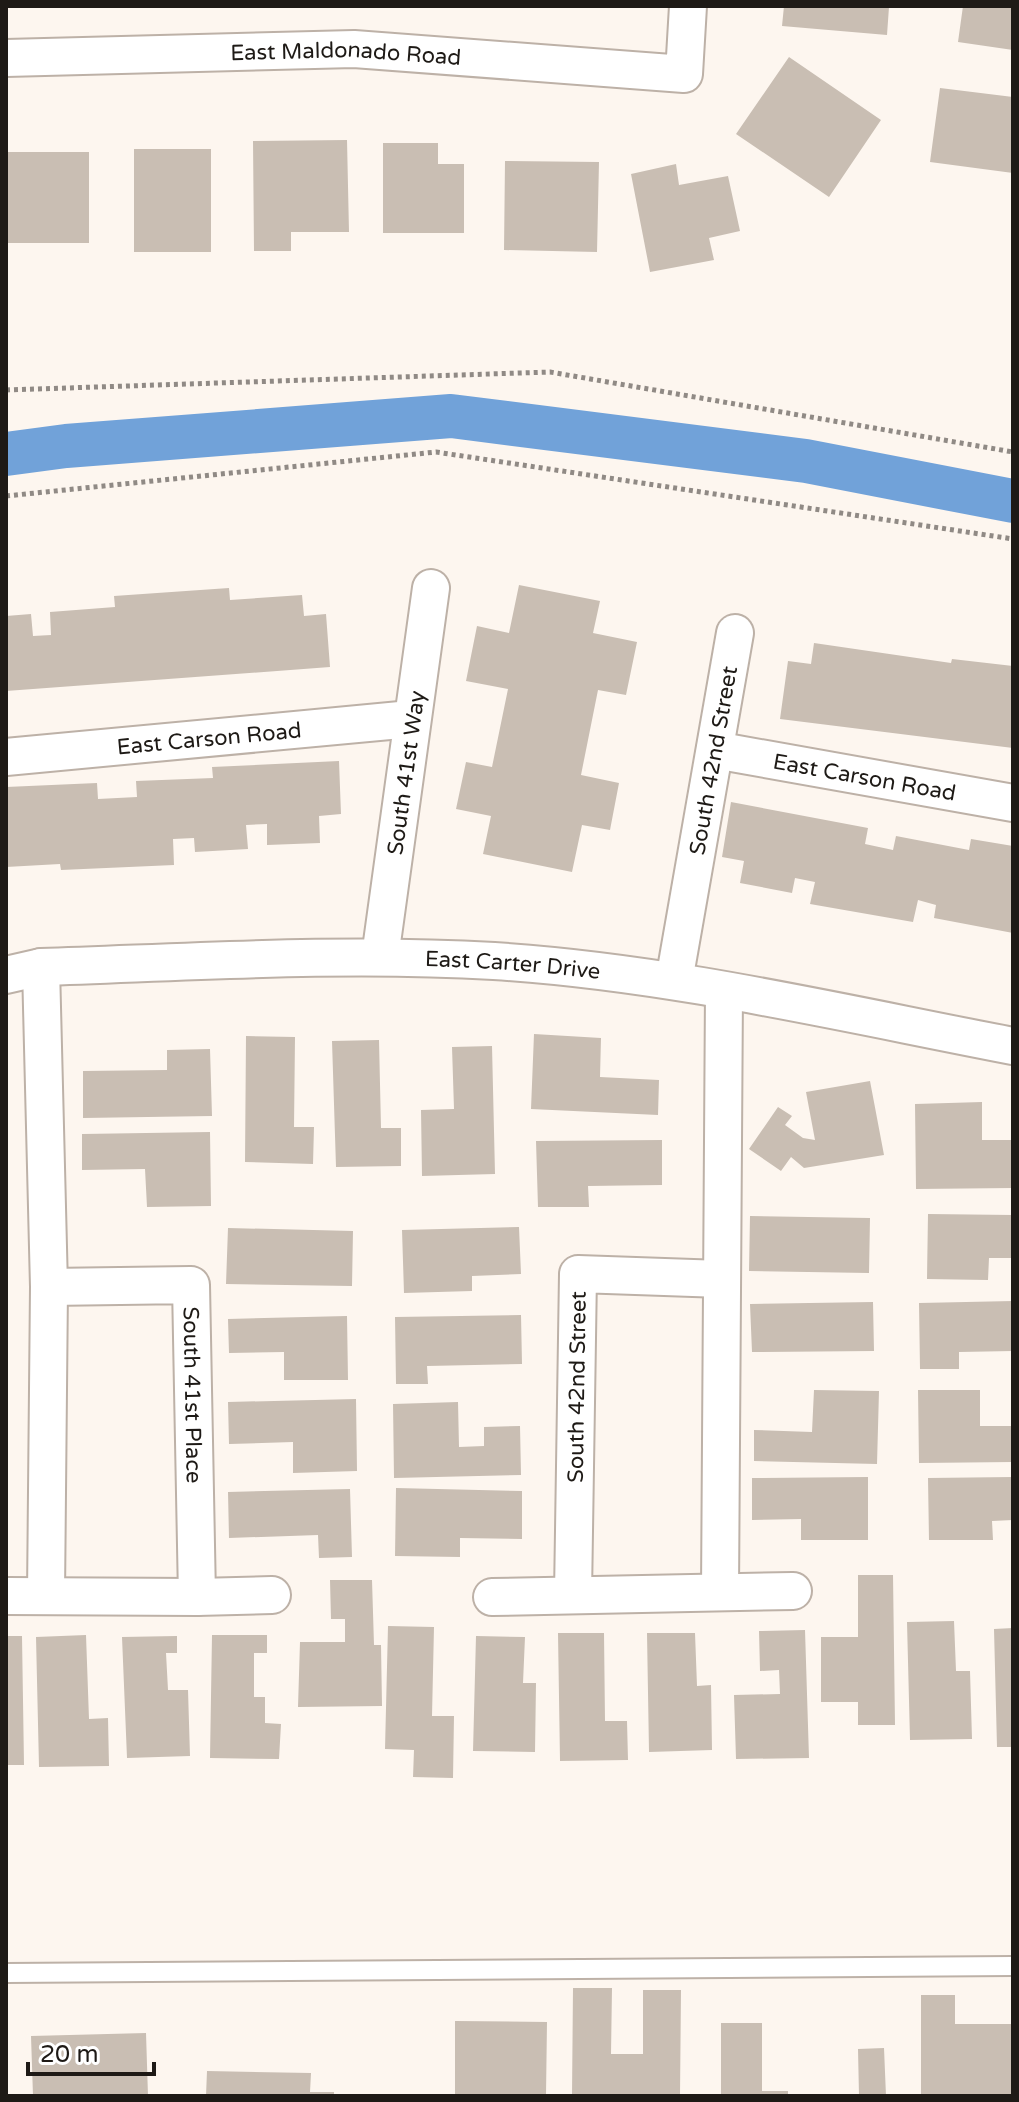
<svg xmlns="http://www.w3.org/2000/svg" width="1019" height="2102" font-family="'Varela Round',sans-serif">
  <style>
    .lines { fill: none; stroke-linecap: round; stroke-linejoin: round }
    .canal { stroke: #71a2d9; stroke-width: 44 }
    .building { fill: #c9beb3 }
    .lane-casing { stroke: #bdb1a7; stroke-width: 22 }
    .street-casing { stroke: #bdb1a7; stroke-width: 40 }
    .path { stroke: #908a85; stroke-width: 5; stroke-dasharray: 4 4; stroke-linecap: butt }
    .lane { stroke: #fff; stroke-width: 18 }
    .street { stroke: #fff; stroke-width: 36 }
    .labels { text-anchor: middle; stroke-width: 7; stroke-linejoin: round; paint-order: stroke }
    .street-label { font-size: 22px; fill: #1e1a16; stroke: #fff }
  </style>
  <rect width="100%" height="100%" fill="#fdf6ef"/>
  <g class="lines">
    <path class="canal" d="M 6,454 L 66,446 L 451,416 L 806,461 L 1013,501"/>
  </g>
  <path class="building" d="M 784,6 L 889,7 L 887,35 L 782,26 Z
    M 963,6 L 1013,6 L 1013,50 L 958,42 Z
    M 789,57 L 881,120 L 829,197 L 736,134 Z
    M 940,88 L 1013,97 L 1013,173 L 930,162 Z
    M 347,140 L 349,232 L 291,232 L 291,251 L 254,251 L 253,141 Z
    M 383,143 L 438,143 L 438,164 L 464,164 L 464,233 L 383,233 Z
    M 134,149 L 211,149 L 211,252 L 134,252 Z
    M 6,152 L 89,152 L 89,243 L 6,243 Z
    M 505,161 L 599,162 L 597,252 L 504,250 Z
    M 676,164 L 679,185 L 728,176 L 740,231 L 709,238 L 714,260 L 650,272 L 631,174 Z
    M 519,585 L 600,601 L 593,633 L 637,642 L 626,695 L 598,690 L 581,775 L 619,783 L 610,830 L 582,825 L 572,872 L 483,854 L 491,816 L 456,809 L 466,762 L 492,767 L 508,689 L 466,681 L 477,626 L 509,633 Z
    M 229,588 L 230,600 L 302,595 L 304,616 L 326,614 L 330,667 L 6,691 L 6,616 L 31,614 L 33,636 L 51,635 L 50,612 L 115,607 L 114,596 Z
    M 814,643 L 951,663 L 952,659 L 1013,666 L 1013,748 L 780,719 L 788,661 L 811,664 Z
    M 339,761 L 341,814 L 319,816 L 320,843 L 267,845 L 267,824 L 246,825 L 248,849 L 195,852 L 194,838 L 173,839 L 174,865 L 61,870 L 60,864 L 6,867 L 6,787 L 97,783 L 98,799 L 137,797 L 136,781 L 213,778 L 212,767 Z
    M 731,802 L 868,828 L 865,844 L 893,850 L 896,836 L 969,850 L 971,839 L 1013,846 L 1013,933 L 934,918 L 936,905 L 918,900 L 913,922 L 810,904 L 815,882 L 795,878 L 792,893 L 740,883 L 744,861 L 722,857 Z
    M 534,1034 L 601,1038 L 600,1077 L 659,1080 L 658,1115 L 531,1109 Z
    M 246,1036 L 295,1037 L 294,1127 L 314,1127 L 313,1164 L 245,1162 Z
    M 379,1040 L 381,1128 L 401,1128 L 401,1166 L 336,1167 L 332,1041 Z
    M 492,1046 L 495,1174 L 422,1176 L 421,1110 L 454,1109 L 452,1047 Z
    M 210,1049 L 212,1116 L 83,1118 L 83,1071 L 167,1070 L 167,1050 Z
    M 870,1081 L 884,1155 L 804,1168 L 791,1157 L 781,1171 L 749,1149 L 778,1107 L 792,1116 L 785,1125 L 803,1138 L 815,1140 L 806,1092 Z
    M 982,1102 L 982,1140 L 1013,1140 L 1013,1188 L 916,1189 L 915,1104 Z
    M 210,1132 L 211,1206 L 147,1207 L 145,1169 L 82,1170 L 82,1134 Z
    M 662,1140 L 662,1185 L 588,1186 L 589,1207 L 538,1207 L 536,1141 Z
    M 928,1214 L 1013,1215 L 1013,1258 L 989,1258 L 988,1280 L 927,1279 Z
    M 750,1216 L 870,1218 L 869,1273 L 749,1271 Z
    M 519,1227 L 521,1274 L 472,1276 L 472,1291 L 404,1293 L 402,1230 Z
    M 228,1228 L 353,1231 L 352,1286 L 226,1284 Z
    M 1013,1301 L 1013,1351 L 959,1352 L 959,1369 L 920,1369 L 919,1303 Z
    M 873,1302 L 874,1351 L 752,1352 L 750,1304 Z
    M 521,1315 L 522,1364 L 427,1366 L 428,1384 L 396,1384 L 395,1317 Z
    M 347,1316 L 348,1380 L 284,1380 L 284,1352 L 229,1353 L 228,1319 Z
    M 814,1390 L 879,1391 L 877,1464 L 754,1461 L 754,1430 L 812,1432 Z
    M 918,1390 L 980,1390 L 980,1426 L 1013,1426 L 1013,1462 L 919,1463 Z
    M 356,1399 L 357,1471 L 293,1473 L 293,1442 L 229,1444 L 228,1402 Z
    M 458,1402 L 459,1447 L 484,1446 L 484,1427 L 520,1426 L 521,1475 L 394,1478 L 393,1404 Z
    M 868,1477 L 868,1540 L 801,1540 L 801,1519 L 752,1520 L 752,1478 Z
    M 1013,1477 L 1013,1520 L 992,1521 L 993,1540 L 929,1540 L 928,1478 Z
    M 396,1488 L 522,1491 L 522,1539 L 460,1538 L 460,1557 L 395,1556 Z
    M 350,1489 L 352,1557 L 319,1558 L 318,1535 L 229,1538 L 228,1492 Z
    M 858,1575 L 893,1575 L 895,1725 L 858,1725 L 858,1702 L 821,1702 L 821,1637 L 858,1637 Z
    M 330,1580 L 372,1580 L 374,1645 L 381,1645 L 382,1706 L 298,1707 L 300,1642 L 345,1642 L 345,1619 L 331,1619 Z
    M 954,1621 L 956,1671 L 970,1671 L 972,1739 L 910,1740 L 907,1622 Z
    M 388,1626 L 434,1627 L 432,1716 L 454,1716 L 453,1778 L 413,1777 L 414,1750 L 385,1749 Z
    M 1013,1628 L 1013,1747 L 997,1747 L 994,1629 Z
    M 805,1630 L 809,1758 L 736,1759 L 734,1695 L 780,1694 L 779,1670 L 760,1671 L 759,1631 Z
    M 558,1633 L 604,1633 L 605,1721 L 627,1721 L 628,1760 L 560,1761 Z
    M 647,1633 L 695,1633 L 697,1686 L 711,1685 L 712,1750 L 649,1752 Z
    M 86,1635 L 89,1719 L 108,1718 L 109,1766 L 39,1767 L 36,1637 Z
    M 212,1635 L 267,1635 L 267,1653 L 254,1653 L 254,1697 L 265,1697 L 265,1723 L 281,1724 L 279,1759 L 210,1758 Z
    M 6,1636 L 22,1636 L 24,1765 L 6,1765 Z
    M 177,1636 L 177,1653 L 166,1653 L 168,1690 L 188,1690 L 190,1756 L 127,1758 L 122,1637 Z
    M 476,1636 L 525,1637 L 523,1683 L 536,1683 L 535,1752 L 473,1751 Z
    M 573,1988 L 612,1988 L 611,2054 L 643,2054 L 643,1990 L 681,1990 L 680,2096 L 572,2096 Z
    M 921,1995 L 955,1995 L 955,2024 L 1013,2024 L 1013,2096 L 921,2096 Z
    M 455,2021 L 547,2022 L 546,2096 L 455,2096 Z
    M 721,2023 L 762,2023 L 762,2091 L 788,2091 L 788,2096 L 721,2096 Z
    M 146,2033 L 148,2096 L 33,2096 L 31,2036 Z
    M 884,2048 L 886,2096 L 859,2096 L 858,2049 Z
    M 207,2071 L 311,2073 L 310,2092 L 334,2092 L 334,2096 L 206,2096 Z"/>
  <g class="lines">
    <defs>
      <path id="lane" d="M 6,1973 L 1013,1966"/>
      <g id="street">
        <path id="s1" d="M 6,58 L 354,49 L 684,74 L 688,6"/>
        <path id="s2" d="M 715,750 L 1013,803"/>
        <path id="s3" d="M 6,757 L 411,719"/>
        <path id="s4" d="M 380,957 L 431,588"/>
        <path d="M 41,967 L 49,1287 L 46,1595"/>
        <path id="s5" d="M 6,975 L 41,967 C 192,962 344,952 494,961 C 669,972 841,1013 1013,1046"/>
        <path id="s6" d="M 674,981 L 735,633"/>
        <path id="s7" d="M 49,1287 L 191,1285 L 197,1597"/>
        <path d="M 720,1592 L 724,991"/>
        <path id="s8" d="M 573,1595 L 578,1274 L 722,1279"/>
        <path d="M 6,1596 L 197,1597 L 272,1595"/>
        <path d="M 492,1597 L 793,1591"/>
      </g>
    </defs>
    <use href="#lane" class="lane-casing"/>
    <use href="#street" class="street-casing"/>
    <path class="path" d="M 6,390 L 550,372 L 1013,452
      M 6,496 L 436,452 L 1013,539"/>
    <use href="#lane" class="lane"/>
    <use href="#street" class="street"/>
  </g>
  <g class="labels">
    <g class="street-label">
      <text dy="8" stroke="none"><textPath href="#s1" startOffset="340">East Maldonado Road</textPath></text>
      <text dy="8" stroke="none"><textPath href="#s3" startOffset="204">East Carson Road</textPath></text>
      <text dy="8" stroke="none"><textPath href="#s6" startOffset="224">South 42nd Street</textPath></text>
      <text dy="8" stroke="none"><textPath href="#s4" startOffset="186">South 41st Way</textPath></text>
      <text dy="8" stroke="none"><textPath href="#s2" startOffset="152">East Carson Road</textPath></text>
      <text dy="8" stroke="none"><textPath href="#s5" startOffset="508">East Carter Drive</textPath></text>
      <text dy="8" stroke="none"><textPath href="#s8" startOffset="208">South 42nd Street</textPath></text>
      <text dy="8" stroke="none"><textPath href="#s7" startOffset="252">South 41st Place</textPath></text>
    </g>
  </g>
  <rect width="1019" height="2102" fill="none" stroke="#1e1a16" stroke-width="16"/>
  <path d="M28 2062v12h126v-12" fill="none" stroke="#1e1a16" stroke-width="4"/>
  <text x="40" y="2062" font-size="24" fill="#1e1a16" stroke="#ffffff" stroke-width="6" paint-order="stroke">20 m</text>
</svg>
